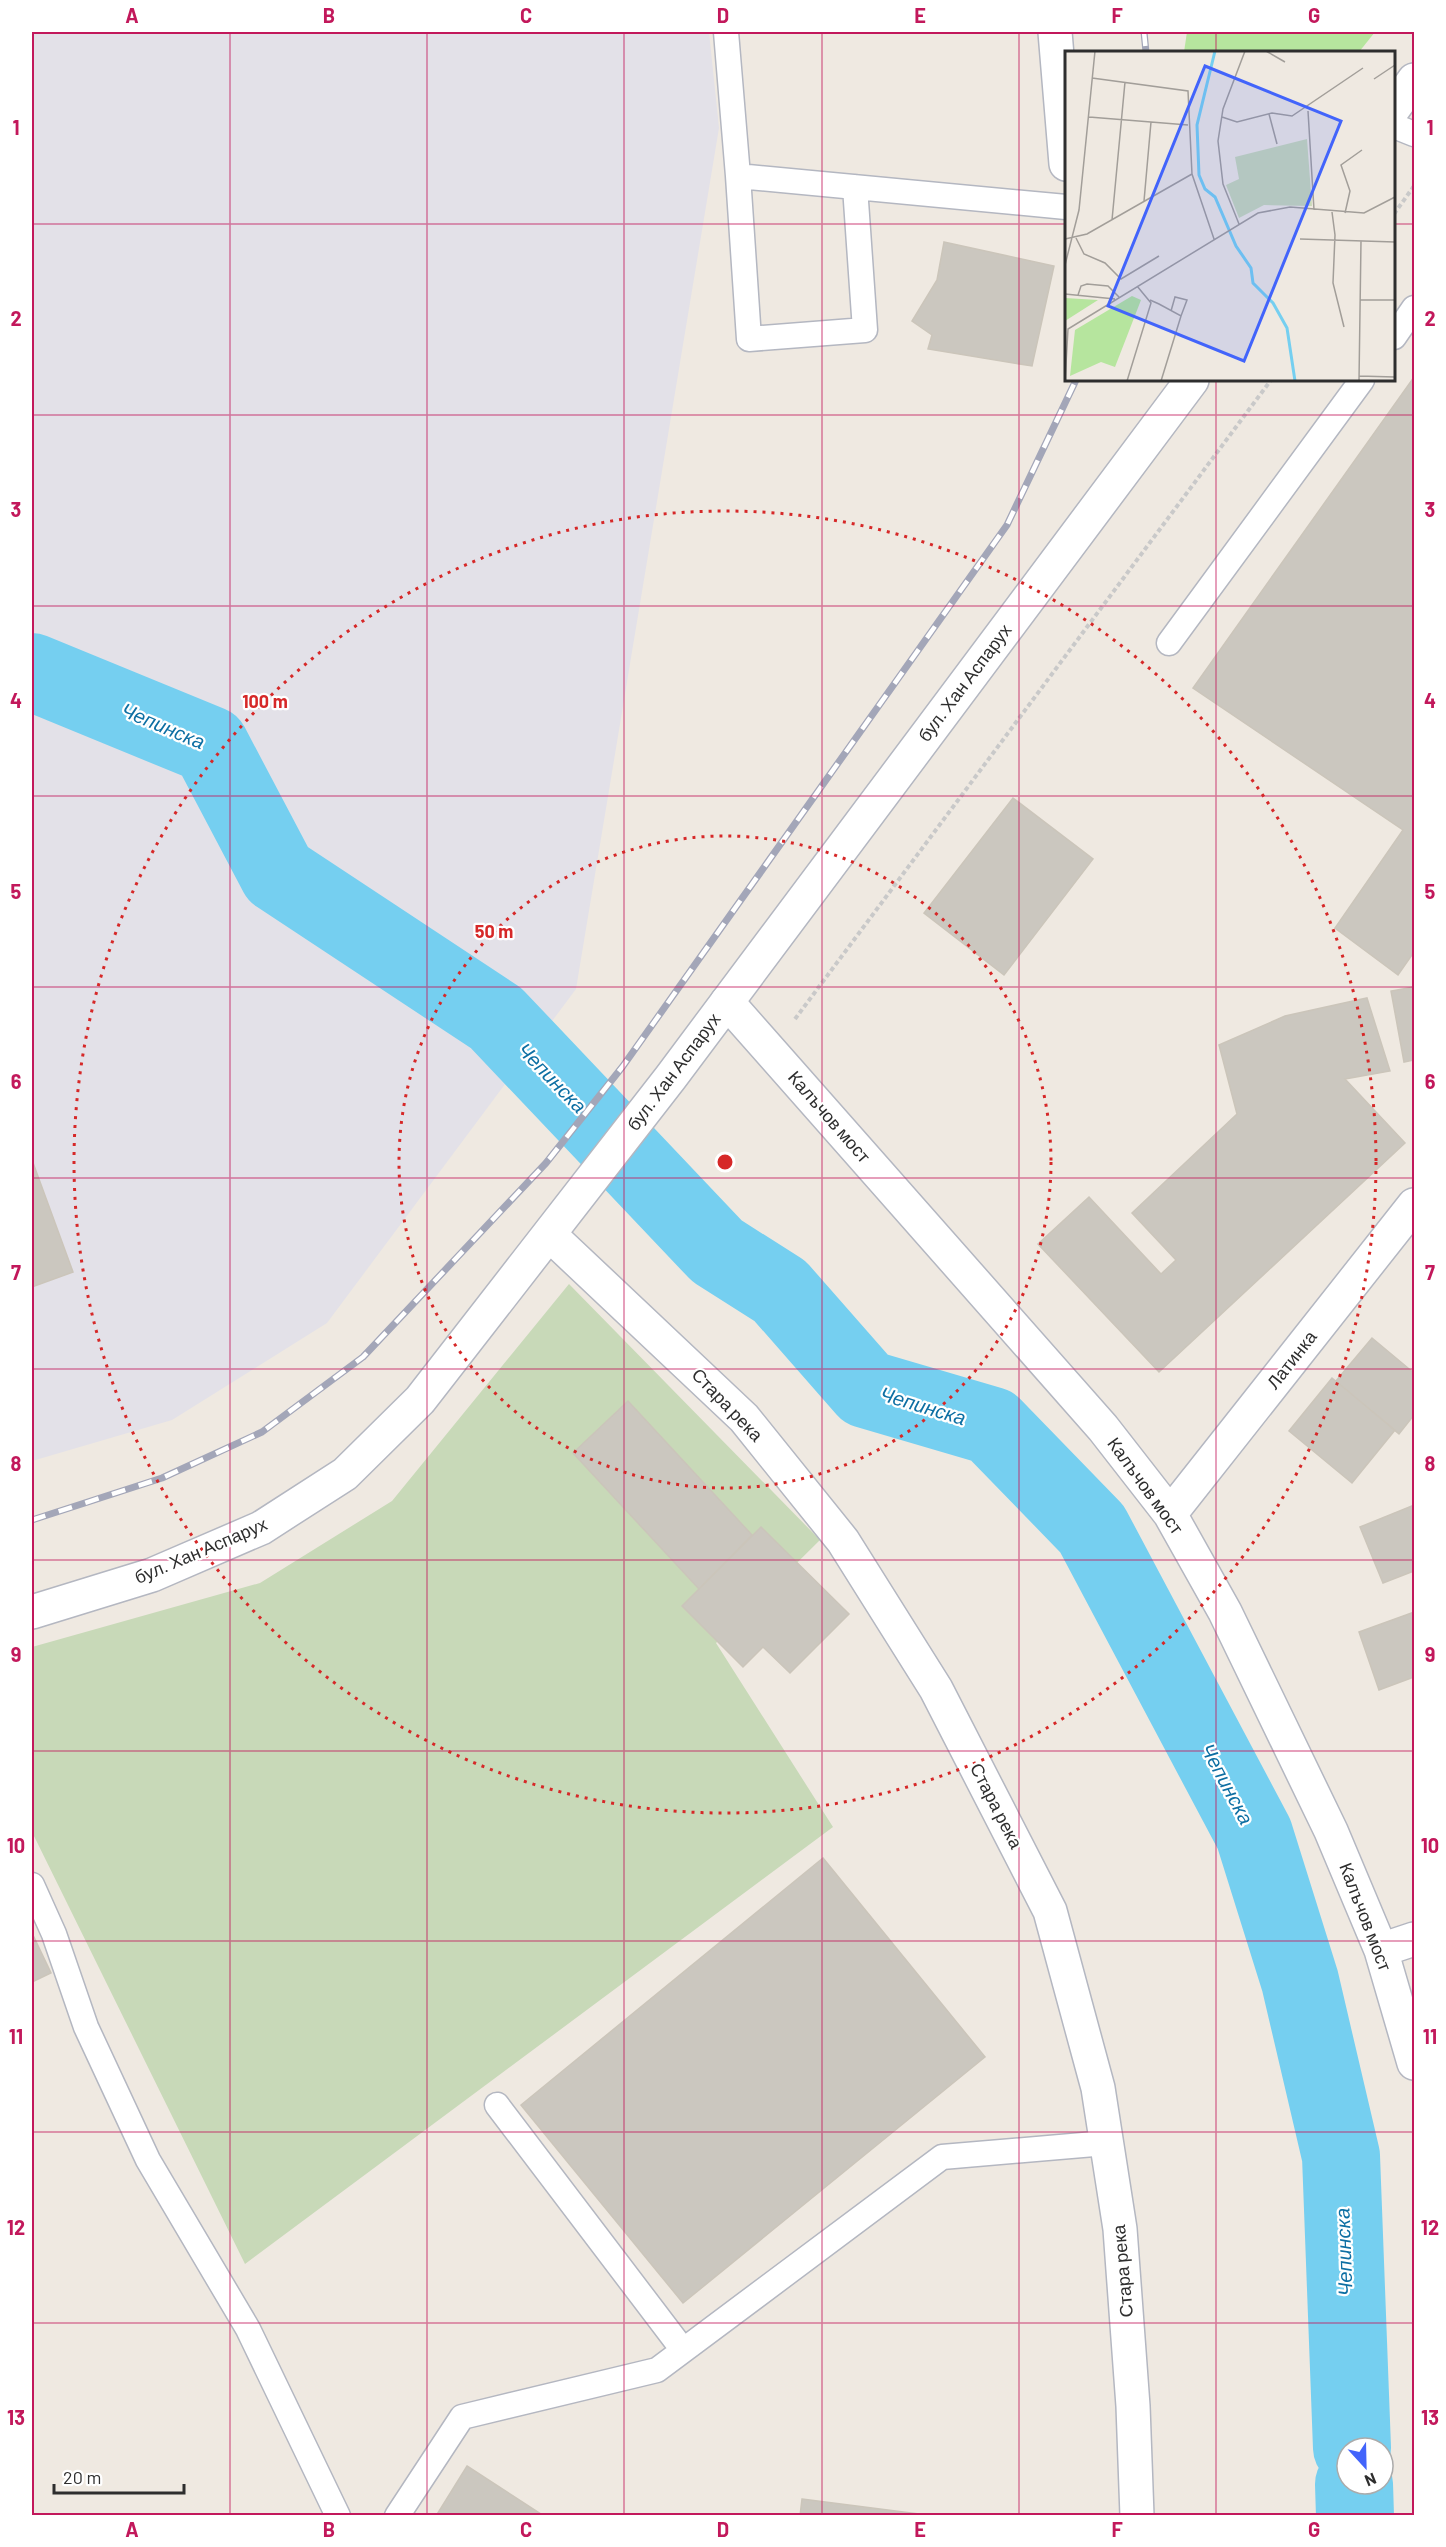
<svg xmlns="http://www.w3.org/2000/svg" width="1446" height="2547" font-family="Barlow,sans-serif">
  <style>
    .industrial { fill: #e3e1e8 }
    .green { fill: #b6e59e }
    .cemetery { fill: #c8d9b8 }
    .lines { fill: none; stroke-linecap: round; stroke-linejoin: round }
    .river { stroke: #75cff0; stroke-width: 78 }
    .building { fill: #cbc7bf; stroke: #cbc5ba; stroke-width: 1.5 }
    .lane-casing { stroke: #b4b7c1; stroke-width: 27 }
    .street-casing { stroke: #b4b7c1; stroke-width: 36 }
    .secondary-casing { stroke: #b4b7c1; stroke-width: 36 }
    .path { stroke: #c9c9c9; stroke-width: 4; stroke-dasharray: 4.5 3; stroke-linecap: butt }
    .lane { stroke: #fff; stroke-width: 24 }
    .street { stroke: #fff; stroke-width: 33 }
    .secondary { stroke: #fff; stroke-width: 33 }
    .rail-casing { stroke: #a3a6b8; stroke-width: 7 }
    .rail { stroke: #fff; stroke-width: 4.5; stroke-dasharray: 14; stroke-linecap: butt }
    .grid { fill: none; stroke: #c2185b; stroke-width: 1.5; stroke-opacity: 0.55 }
    .ring { fill: none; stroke: #d62828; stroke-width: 3; stroke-dasharray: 3 6 }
    .labels { text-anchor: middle; stroke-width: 4.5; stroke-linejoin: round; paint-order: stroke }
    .street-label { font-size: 18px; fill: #2e2e2e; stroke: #fff }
    .water-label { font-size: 20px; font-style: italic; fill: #0d6fa3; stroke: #fff }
    .inset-river { fill: none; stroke: #75cff0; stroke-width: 3 }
    .inset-road { fill: none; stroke: #a29e99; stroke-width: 1.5 }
    .view { fill: #4264fb; fill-opacity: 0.15; stroke: #4264fb; stroke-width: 3 }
    .inset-edge { fill: none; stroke: #2e2e2e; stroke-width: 3 }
    .centre { fill: #d62828; stroke: #fff; stroke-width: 3 }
    .ring-label { font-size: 18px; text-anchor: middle; font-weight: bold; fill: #d62828; stroke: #fff; stroke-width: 4.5; stroke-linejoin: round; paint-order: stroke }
    .neatline { fill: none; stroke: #c2185b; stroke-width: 2 }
    .grid-label { font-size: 20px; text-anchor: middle; font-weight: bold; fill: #c2185b }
  </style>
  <rect width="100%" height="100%" fill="#efe9e1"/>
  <path class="industrial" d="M 32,32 L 709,32 L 719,128 L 576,989 L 327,1323 L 172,1420 L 32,1461 Z"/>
  <path class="green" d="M 1187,32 L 1375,32 L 1359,52 L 1184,52 Z"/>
  <path class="cemetery" d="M 569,1284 L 820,1540 L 716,1643 L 833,1827 L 245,2264 L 32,1832 L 32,1647 L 260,1583 L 392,1501 Z"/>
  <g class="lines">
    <path class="river" d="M 32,672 L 210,745 L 278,874 L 496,1018 L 717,1251 L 780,1291 L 866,1389 L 992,1426 L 1092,1529 L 1254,1834 L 1300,1981 L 1341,2156 L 1352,2448
      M 1354,2484 L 1355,2516"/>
  </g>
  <path class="building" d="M 944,242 L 1054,266 L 1032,366 L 928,349 L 932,335 L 912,321 L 937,280 Z
    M 1414,377 L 1414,952 L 1398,975 L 1335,928 L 1403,830 L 1193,688 Z
    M 1013,798 L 1093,859 L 1004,975 L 924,913 Z
    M 1414,987 L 1414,1060 L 1404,1062 L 1391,991 Z
    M 1367,998 L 1390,1071 L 1345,1079 L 1405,1143 L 1159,1372 L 1038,1244 L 1089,1197 L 1161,1274 L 1176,1260 L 1132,1213 L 1237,1114 L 1219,1045 L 1285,1016 Z
    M 32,1160 L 73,1272 L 32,1287 Z
    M 1372,1338 L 1414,1373 L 1414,1415 L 1399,1434 L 1336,1381 Z
    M 1332,1378 L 1395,1430 L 1352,1483 L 1289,1431 Z
    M 628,1401 L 752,1535 L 699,1589 L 573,1453 Z
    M 1414,1505 L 1414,1571 L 1383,1583 L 1360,1527 Z
    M 761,1527 L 849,1614 L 790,1673 L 763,1647 L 743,1667 L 682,1606 Z
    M 1414,1612 L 1414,1677 L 1379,1690 L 1359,1632 Z
    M 823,1858 L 985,2057 L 683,2303 L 521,2105 Z
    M 32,1933 L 51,1973 L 32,1982 Z
    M 467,2466 L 544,2516 L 436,2516 Z
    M 802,2499 L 919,2514 L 800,2516 Z"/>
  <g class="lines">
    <defs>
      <path id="lane" d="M 726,32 L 738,176
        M 1394,126 L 1414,134
        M 855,187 L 865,330 L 749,339 L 738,176 L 1066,207
        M 1394,337 L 1414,308
        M 1169,643 L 1362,380
        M 32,1885 L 54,1934 L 86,2027 L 148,2160 L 248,2329 L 338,2516
        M 497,2105 L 683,2350
        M 397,2516 L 462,2417 L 657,2370 L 942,2157 L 1106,2143"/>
      <path id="street" d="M 1055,32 L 1066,164
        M 727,1002 L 1103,1428 L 1170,1514 L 1225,1612 L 1331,1831 L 1381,1950 L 1414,2063
        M 550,1235 L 744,1418 L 843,1541 L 936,1689 L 1050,1911 L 1098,2088 L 1120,2229 L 1133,2406 L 1137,2516
        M 1170,1514 L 1414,1205
        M 1381,1950 L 1414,1939"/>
      <path id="secondary" d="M 1394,108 L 1414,80
        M 32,1612 L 152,1575 L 261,1528 L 345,1474 L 420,1400 L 671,1077 L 1192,380"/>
    </defs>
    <use href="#lane" class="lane-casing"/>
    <use href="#street" class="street-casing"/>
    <use href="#secondary" class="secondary-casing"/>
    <path class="path" d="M 1394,214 L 1414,186
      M 795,1019 L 1271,380"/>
    <use href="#lane" class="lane"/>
    <use href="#street" class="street"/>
    <use href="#secondary" class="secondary"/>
    <defs>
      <path id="rail" d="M 1144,32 L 1146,52
        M 32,1520 L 162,1478 L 262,1432 L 363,1357 L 546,1163 L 623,1066 L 1007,525 L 1076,380"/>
    </defs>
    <use href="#rail" class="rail-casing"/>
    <use href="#rail" class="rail"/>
  </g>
  <path class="grid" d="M 230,32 L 230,2516M 427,32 L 427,2516M 624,32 L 624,2516M 822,32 L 822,2516M 1019,32 L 1019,2516M 1216,32 L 1216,52M 32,224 L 1066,224M 1394,224 L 1414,224M 1216,380 L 1216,2516M 32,415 L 1414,415M 32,606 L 1414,606M 32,796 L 1414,796M 32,987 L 1414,987M 32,1178 L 1414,1178M 32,1369 L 1414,1369M 32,1560 L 1414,1560M 32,1751 L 1414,1751M 32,1941 L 1414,1941M 32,2132 L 1414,2132M 32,2323 L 1414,2323"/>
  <g class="ring">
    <circle cx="725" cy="1162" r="326"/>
    <circle cx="725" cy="1162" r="651"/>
  </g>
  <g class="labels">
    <g class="street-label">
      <text transform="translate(965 683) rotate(-53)" y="6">бул. Хан Аспарух</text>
      <text transform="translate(674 1072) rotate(-53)" y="6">бул. Хан Аспарух</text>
      <text transform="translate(829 1117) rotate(49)" y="6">Калъчов мост</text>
      <text transform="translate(1292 1360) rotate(-52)" y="6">Латинка</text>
      <text transform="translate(727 1405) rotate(46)" y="6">Стара река</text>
      <text transform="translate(1145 1486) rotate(54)" y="6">Калъчов мост</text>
      <text transform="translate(201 1551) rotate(-23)" y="6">бул. Хан Аспарух</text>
      <text transform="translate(996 1806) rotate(63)" y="6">Стара река</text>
      <text transform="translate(1365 1917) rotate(69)" y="6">Калъчов мост</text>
      <text transform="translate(1123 2271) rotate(-95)" y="6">Стара река</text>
    </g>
    <g class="water-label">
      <text transform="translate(163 726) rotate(23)" y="7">Чепинска</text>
      <text transform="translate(552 1078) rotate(46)" y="7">Чепинска</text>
      <text transform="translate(923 1406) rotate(17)" y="7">Чепинска</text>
      <text transform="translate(1227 1784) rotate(62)" y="7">Чепинска</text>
      <text transform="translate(1344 2252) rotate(-92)" y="7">Чепинска</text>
    </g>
  </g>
  <g transform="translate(1065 51)">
    <rect width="330" height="330" fill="#efe9e1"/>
    <path d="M 67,245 L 76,249 L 50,316 L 36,311 L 5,325 L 10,279 ZM 0,247 L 33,249 L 0,270 Z" fill="#b6e59e"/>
    <path d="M 242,88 L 247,155 L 199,154 L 174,167 L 161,134 L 174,128 L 170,106 Z" fill="#c8d9b8"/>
    <path class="inset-river" d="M 150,0 L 132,74 L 134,124 L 140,138 L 150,146 L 171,195 L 186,217 L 188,232 L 208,252 L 222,277 L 230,330"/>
    <path class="inset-road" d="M 201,0 L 220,11M 27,27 L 123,40 L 127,123 L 149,188M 309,28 L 330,14M 243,60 L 249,159M 204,63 L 212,93M 24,66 L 123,74M 157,66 L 172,71 L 207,62 L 227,65 L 298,17M 79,150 L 86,71M 267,161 L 270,184 L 268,232 L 279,276M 280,162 L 285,140 L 276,114 L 297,99M 47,169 L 60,31M 174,173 L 158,133 L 153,90 L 158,58 L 180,0M 11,187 L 19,203 L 40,212 L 56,228 L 94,205M 0,188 L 22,183 L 127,123M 235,188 L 330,191M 0,214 L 14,159 L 30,0M 0,243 L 50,248M 13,244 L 16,235 L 22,233 L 43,235 L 54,246M 85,249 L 94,253 L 116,265 L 122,249 L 110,246 L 106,260M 295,249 L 330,249M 294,325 L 330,326M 0,330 L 3,278 L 193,162 L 225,156 L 299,162 L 330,146M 62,330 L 86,252 L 72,235M 96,330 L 116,265M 294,330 L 296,190"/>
    <path class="view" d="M 140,15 L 276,70 L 179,310 L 43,255 Z"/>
    <rect width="330" height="330" class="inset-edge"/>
  </g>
  <circle cx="725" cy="1162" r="9" class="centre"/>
  <g class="ring-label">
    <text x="265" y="708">100 m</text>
    <text x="494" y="938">50 m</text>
  </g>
  <rect width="1446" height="2547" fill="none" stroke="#ffffff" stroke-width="66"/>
  <g transform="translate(1365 2466) rotate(158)"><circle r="28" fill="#ffffff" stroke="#ababab" stroke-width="1.5"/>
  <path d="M0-4.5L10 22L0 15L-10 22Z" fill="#4264fb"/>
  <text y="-9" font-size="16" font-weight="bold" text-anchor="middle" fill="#2e2e2e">N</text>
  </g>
  <path d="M54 2484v9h130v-9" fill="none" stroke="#2e2e2e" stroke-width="3"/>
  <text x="63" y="2484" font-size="18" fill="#2e2e2e" stroke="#ffffff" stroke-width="4.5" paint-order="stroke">20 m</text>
  <rect x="33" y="33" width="1380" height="2481" class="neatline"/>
  <g class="grid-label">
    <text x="132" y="23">A</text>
    <text x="329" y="23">B</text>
    <text x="526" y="23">C</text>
    <text x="723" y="23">D</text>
    <text x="920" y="23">E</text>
    <text x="1117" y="23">F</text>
    <text x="1314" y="23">G</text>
    <text x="16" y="135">1</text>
    <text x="1430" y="135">1</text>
    <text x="16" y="326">2</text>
    <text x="1430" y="326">2</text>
    <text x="16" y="517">3</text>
    <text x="1430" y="517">3</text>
    <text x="16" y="708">4</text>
    <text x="1430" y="708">4</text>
    <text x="16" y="899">5</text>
    <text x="1430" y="899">5</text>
    <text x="16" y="1089">6</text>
    <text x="1430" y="1089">6</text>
    <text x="16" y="1280">7</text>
    <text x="1430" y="1280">7</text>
    <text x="16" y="1471">8</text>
    <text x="1430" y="1471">8</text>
    <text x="16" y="1662">9</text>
    <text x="1430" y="1662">9</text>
    <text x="16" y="1853">10</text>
    <text x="1430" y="1853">10</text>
    <text x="16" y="2044">11</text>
    <text x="1430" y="2044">11</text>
    <text x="16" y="2235">12</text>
    <text x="1430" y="2235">12</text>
    <text x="16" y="2425">13</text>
    <text x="1430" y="2425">13</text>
    <text x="132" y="2537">A</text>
    <text x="329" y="2537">B</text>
    <text x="526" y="2537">C</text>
    <text x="723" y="2537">D</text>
    <text x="920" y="2537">E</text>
    <text x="1117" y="2537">F</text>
    <text x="1314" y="2537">G</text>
  </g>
</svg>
